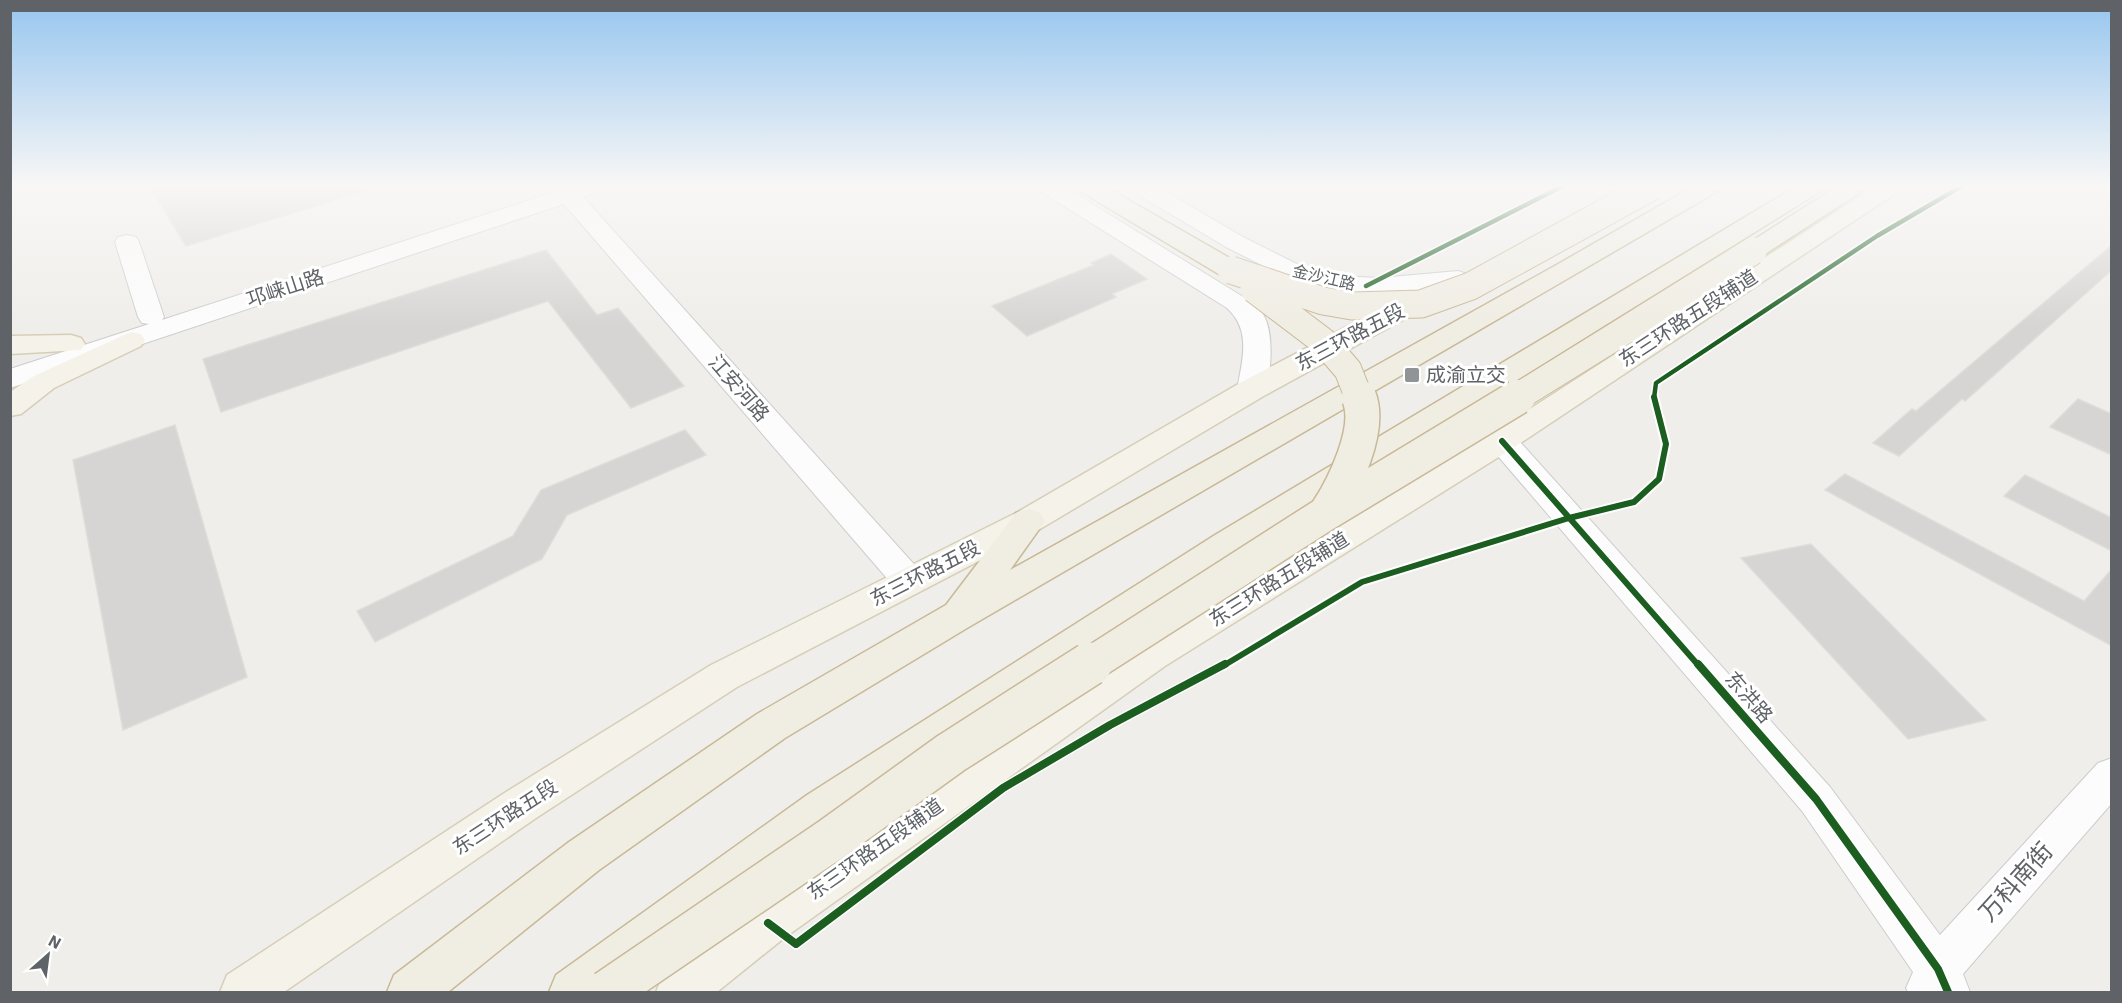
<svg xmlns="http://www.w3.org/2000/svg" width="2122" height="1003" font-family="'IBM Plex Sans','Noto Sans SC',sans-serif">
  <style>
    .building { fill: #d6d5d3; stroke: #deddd9; stroke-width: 1.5 }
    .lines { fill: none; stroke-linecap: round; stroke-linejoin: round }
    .minor-casing { stroke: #cbcccc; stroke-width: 2 }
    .major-casing { stroke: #d7ceb8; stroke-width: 3 }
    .highway-casing { stroke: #c8b996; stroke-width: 3 }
    .minor { fill: #fdfcfc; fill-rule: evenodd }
    .major { fill: #f4f2e9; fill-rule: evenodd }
    .highway { fill: #f0ede3; fill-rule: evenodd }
    .highway-bridge-far2-casing { stroke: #c8b996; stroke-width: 29; stroke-linecap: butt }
    .highway-bridge-far1-casing { stroke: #c8b996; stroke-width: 37; stroke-linecap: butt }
    .highway-bridge-casing { stroke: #c8b996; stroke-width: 46; stroke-linecap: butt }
    .highway-bridge-far2 { stroke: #f0ede3; stroke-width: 27 }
    .highway-bridge-far1 { stroke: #f0ede3; stroke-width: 34 }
    .highway-bridge { stroke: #f0ede3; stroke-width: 43 }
    .cycleway-far2-casing { stroke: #fff; stroke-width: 8 }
    .cycleway-far1-casing { stroke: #fff; stroke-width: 10 }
    .cycleway-casing { stroke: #fff; stroke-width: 11 }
    .cycleway-far2 { stroke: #1b5e20; stroke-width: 4.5 }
    .cycleway-far1 { stroke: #1b5e20; stroke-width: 6 }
    .cycleway { stroke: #1b5e20; stroke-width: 8 }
    .poi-dot { fill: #919496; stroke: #fff; stroke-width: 2 }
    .labels { text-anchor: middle; stroke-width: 6; stroke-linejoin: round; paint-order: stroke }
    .far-street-label { font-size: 16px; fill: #5f6368; stroke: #fff }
    .street-label { font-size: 20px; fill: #5f6368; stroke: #fff }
    .poi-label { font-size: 20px; fill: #5f6368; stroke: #fff; text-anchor: start }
    .near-street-label { font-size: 24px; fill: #5f6368; stroke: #fff }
  </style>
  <rect width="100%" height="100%" fill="#efeeea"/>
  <path class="building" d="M 149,186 L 367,186 L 368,190 L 186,246 Z
    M 2112,245 L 2112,270 L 1965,401 L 1962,399 L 1899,456 L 1873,443 L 1912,409 L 1916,411 Z
    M 546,250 L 597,315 L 618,308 L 684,386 L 631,408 L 548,301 L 221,412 L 203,359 Z
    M 1111,254 L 1147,279 L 1112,294 L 1116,297 L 1027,336 L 992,306 L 1094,265 L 1091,263 Z
    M 2078,399 L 2112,414 L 2112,455 L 2050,427 Z
    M 175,425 L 247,677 L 123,730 L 73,460 Z
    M 685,430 L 706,455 L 567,515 L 542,559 L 375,642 L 357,611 L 513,536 L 541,490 Z
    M 1845,474 L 2084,601 L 2112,569 L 2112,646 L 1825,490 Z
    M 2025,475 L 2112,518 L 2112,551 L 2004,496 Z
    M 1811,544 L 1986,720 L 1908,739 L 1741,558 Z"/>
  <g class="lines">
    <defs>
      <path id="minor" d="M 573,186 L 605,186 L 602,191 L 583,197 L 921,572 L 926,581 L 921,590 L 909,594 L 897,590 L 564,204 L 10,388 L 10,369 L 149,324 L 142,323 L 138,317 L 115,242 L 118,237 L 127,235 L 136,237 L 139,242 L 164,317 L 162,320 Z
        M 1037,186 L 1063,186 L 1245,298 C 1251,302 1259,307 1263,314 C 1274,332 1273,378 1261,396 L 1251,399 L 1241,396 L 1237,390 C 1242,360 1252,331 1227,308 L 1040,191 Z
        M 1129,186 L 1156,186 L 1243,237 L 1309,270 L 1339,276 L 1379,278 L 1458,271 L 1467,274 L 1471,279 L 1467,284 L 1458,287 L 1379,294 L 1339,291 L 1291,280 L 1226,247 L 1132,191 Z
        M 1502,431 L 1513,434 L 1830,787 L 1940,935 L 2098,763 L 2112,758 L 2112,803 L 1963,974 L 1970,992 L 1908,992 L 1906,988 L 1913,972 L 1802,811 L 1491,448 L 1487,441 L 1491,434 Z"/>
      <path id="major" d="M 1876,186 L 1903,186 L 1899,191 L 1513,448 L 1165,666 L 784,938 L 717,992 L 656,992 L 663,975 L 752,908 L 1139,646 L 1491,434 Z
        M 1422,290 L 1432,292 L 1436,298 L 1432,304 L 1262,397 L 1040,529 L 737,687 L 536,818 L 284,992 L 220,992 L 227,975 L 506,792 L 711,665 L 1016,513 L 1240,383 L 1412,292 Z
        M 131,332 L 141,334 L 145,340 L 141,346 L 54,388 L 21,414 L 10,416 L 10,392 L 34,376 Z
        M 71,335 L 81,338 L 85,344 L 81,350 L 10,354 L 10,336 Z"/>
      <path id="highway" d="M 1076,186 L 1104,186 L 1240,264 L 1244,270 L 1240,276 L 1231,278 L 1222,276 L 1080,191 Z
        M 1694,186 L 1722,186 L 1718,191 L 967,628 L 785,738 L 599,870 L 448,992 L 387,992 L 394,975 L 569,842 L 757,714 L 946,605 L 1016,513 L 1028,509 L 1040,513 L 1045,521 L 1010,570 L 1560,263 Z
        M 1797,186 L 1825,186 L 1821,191 L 1239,553 L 837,821 L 611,992 L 549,992 L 556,975 L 807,795 L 1215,535 Z
        M 1838,186 L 1866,186 L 1862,191 L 1762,256 L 1753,259 L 1744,256 L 1740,251 L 1744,246 Z"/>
    </defs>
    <use href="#minor" class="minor-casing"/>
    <use href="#major" class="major-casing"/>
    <use href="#highway" class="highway-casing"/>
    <use href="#minor" class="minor"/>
    <use href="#major" class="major"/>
    <use href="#highway" class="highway"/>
    <defs>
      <path id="highway-bridge-far2" d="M 1231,270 L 1323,301 L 1352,306 L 1421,304 L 1471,286 L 1653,186
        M 1254,289 L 1324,342 L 1348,370 L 1359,398
        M 1516,398 L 1753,251"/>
      <path id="highway-bridge-far1" d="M 1326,513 C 1344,486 1372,429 1359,397
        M 1088,666 L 1325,514 L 1518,397"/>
      <path id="highway-bridge" d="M 607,992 L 833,838 L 951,753 L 1090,664"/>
    </defs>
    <use href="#highway-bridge-far2" class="highway-bridge-far2-casing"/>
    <use href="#highway-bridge-far1" class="highway-bridge-far1-casing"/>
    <use href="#highway-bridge" class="highway-bridge-casing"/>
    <use href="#highway-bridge-far2" class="highway-bridge-far2"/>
    <use href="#highway-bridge-far1" class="highway-bridge-far1"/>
    <use href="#highway-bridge" class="highway-bridge"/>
    <defs>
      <path id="cycleway-far2" d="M 1366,286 L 1563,186
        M 1654,398 L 1656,383 L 1877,236 L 1962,186"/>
      <path id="cycleway-far1" d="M 1502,441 L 1699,666
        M 1223,666 L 1362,582 L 1569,518 L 1634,502 L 1659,479 L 1666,444 L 1654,397"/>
      <path id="cycleway" d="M 1698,664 L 1816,799 L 1938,969 L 1948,992
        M 768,923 L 796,944 L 1003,788 L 1110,725 L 1225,664"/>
    </defs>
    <use href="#cycleway-far2" class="cycleway-far2-casing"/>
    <use href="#cycleway-far1" class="cycleway-far1-casing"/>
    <use href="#cycleway" class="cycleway-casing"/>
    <use href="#cycleway-far2" class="cycleway-far2"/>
    <use href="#cycleway-far1" class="cycleway-far1"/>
    <use href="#cycleway" class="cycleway"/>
  </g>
  <linearGradient id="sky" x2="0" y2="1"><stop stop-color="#97c6ef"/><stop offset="0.57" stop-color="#f8f7f6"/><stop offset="1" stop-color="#f8f7f6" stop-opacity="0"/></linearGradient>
  <rect width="2122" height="326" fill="url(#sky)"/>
  <rect class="poi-dot" x="1404" y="367" width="16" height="16" rx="3"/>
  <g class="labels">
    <g class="far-street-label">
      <text transform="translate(1324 277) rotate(13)" y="6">金沙江路</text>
    </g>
    <g class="street-label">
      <text transform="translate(285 288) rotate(-18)" y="7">邛崃山路</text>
      <text transform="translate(1688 318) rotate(-33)" y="7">东三环路五段辅道</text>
      <text transform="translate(1350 337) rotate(-28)" y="7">东三环路五段</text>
      <text transform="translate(739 388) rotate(49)" y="7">江安河路</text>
      <text transform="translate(925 573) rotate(-27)" y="7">东三环路五段</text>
      <text transform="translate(1279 579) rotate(-32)" y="7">东三环路五段辅道</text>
      <text transform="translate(1749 697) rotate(49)" y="7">东洪路</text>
      <text transform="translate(505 817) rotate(-33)" y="7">东三环路五段</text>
      <text transform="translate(875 849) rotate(-35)" y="7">东三环路五段辅道</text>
    </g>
    <g class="poi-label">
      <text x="1426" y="382">成渝立交</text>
    </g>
    <g class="near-street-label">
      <text transform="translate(2016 882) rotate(-48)" y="8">万科南街</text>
    </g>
  </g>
  <rect width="2122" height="1003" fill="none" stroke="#5f6368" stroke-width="24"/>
  <g transform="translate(48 955) rotate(28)" stroke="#ffffff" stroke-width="4.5" paint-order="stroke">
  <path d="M0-4.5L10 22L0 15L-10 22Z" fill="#5f6368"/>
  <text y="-9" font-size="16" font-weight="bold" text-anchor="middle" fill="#5f6368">N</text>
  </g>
</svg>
